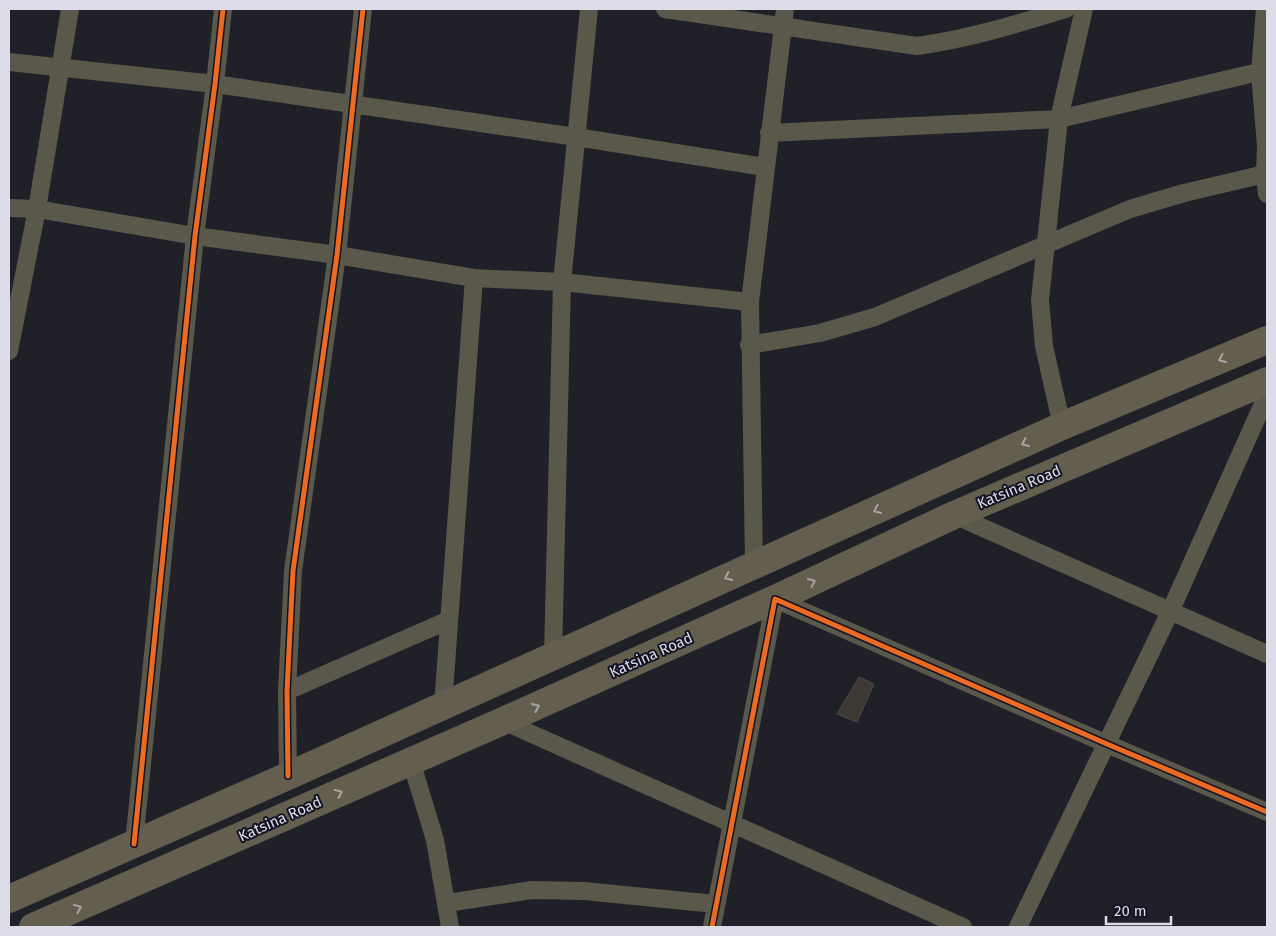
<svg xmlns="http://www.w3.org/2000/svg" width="1276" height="936" font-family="'Fira Sans',sans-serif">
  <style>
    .building { fill: #3d3831; stroke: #4c4a4a }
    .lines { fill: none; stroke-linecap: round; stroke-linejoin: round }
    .street { stroke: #5a574b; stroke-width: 18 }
    .highway { stroke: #635e4e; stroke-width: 28 }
    .cycleway-casing { stroke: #141323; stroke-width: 8 }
    .cycleway { stroke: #ed6a23; stroke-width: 5 }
    .oneway { stroke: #a6a4a3 }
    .labels { text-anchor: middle; stroke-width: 4; stroke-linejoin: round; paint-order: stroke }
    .street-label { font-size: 15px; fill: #dddde9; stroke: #141323 }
  </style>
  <rect width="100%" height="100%" fill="#202029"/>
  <path class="building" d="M 859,677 L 874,684 L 857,722 L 837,714 Z"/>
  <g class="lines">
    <path class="street" d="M 665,9 L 917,46 C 968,39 1017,24 1066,9
      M 1265,9 L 1260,72 L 1266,147 L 1265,174 L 1267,194
      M 9,62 L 215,84 L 576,137 L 765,167
      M 769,133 L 1059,119 L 1267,70
      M 9,208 L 37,209 L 195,236 L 337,255 L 474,278 L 562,282 L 750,302
      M 749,345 L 820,333 L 875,317 L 1130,209 L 1184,193 L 1265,174
      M 9,351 L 37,209 L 70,9
      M 1062,426 L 1044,346 L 1040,300 L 1059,119 L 1084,9
      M 954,515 L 1267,654
      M 754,565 L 750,302 L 785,9
      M 553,657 L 562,282 L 589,9
      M 287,691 L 449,620
      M 443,706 L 474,278
      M 503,721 L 963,927
      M 411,761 L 435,840 L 450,927
      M 288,776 L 287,691 L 293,571 L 337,255 L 363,9
      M 134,844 L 195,236 L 215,84 L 223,9
      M 447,903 L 532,890 L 584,891 L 716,904
      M 712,927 L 775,599 L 1107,744 L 1267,812
      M 1018,927 L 1170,612 L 1267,395"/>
    <path class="highway" d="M 9,899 L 288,776 L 1062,426 L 1267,340
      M 33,927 L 503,721 L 775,599 L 954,515 L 1267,381"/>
    <defs>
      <path id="cycleway" d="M 288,776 L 287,691 L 293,571 L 337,255 L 363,9
        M 134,844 L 195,236 L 215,84 L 223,9
        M 712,927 L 775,599 L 1107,744 L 1267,812"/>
    </defs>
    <use href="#cycleway" class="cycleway-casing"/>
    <use href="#cycleway" class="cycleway"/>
  </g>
  <defs><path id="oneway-chevron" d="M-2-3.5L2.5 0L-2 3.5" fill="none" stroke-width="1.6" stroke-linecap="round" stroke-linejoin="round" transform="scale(1.25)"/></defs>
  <g class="oneway">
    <use href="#oneway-chevron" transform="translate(1222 359) rotate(157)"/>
    <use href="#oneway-chevron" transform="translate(1025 443) rotate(156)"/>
    <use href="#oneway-chevron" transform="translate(877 510) rotate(156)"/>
    <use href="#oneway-chevron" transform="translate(728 577) rotate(155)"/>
    <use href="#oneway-chevron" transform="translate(812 582) rotate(-25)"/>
    <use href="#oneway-chevron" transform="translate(536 707) rotate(-24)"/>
    <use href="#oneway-chevron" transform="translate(339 793) rotate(-24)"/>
    <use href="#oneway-chevron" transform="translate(78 908) rotate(-24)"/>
  </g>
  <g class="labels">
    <g class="street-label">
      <text transform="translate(1019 487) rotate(-23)" y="5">Katsina Road</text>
      <text transform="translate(651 655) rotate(-24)" y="5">Katsina Road</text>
      <text transform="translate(280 819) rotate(-24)" y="5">Katsina Road</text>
    </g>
  </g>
  <rect width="1276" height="936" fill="none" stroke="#dddde9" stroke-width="20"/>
  <path d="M1106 916v8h65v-8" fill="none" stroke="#dddde9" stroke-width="2.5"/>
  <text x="1114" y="916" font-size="15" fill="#dddde9" stroke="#141323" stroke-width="4" paint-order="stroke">20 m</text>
</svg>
